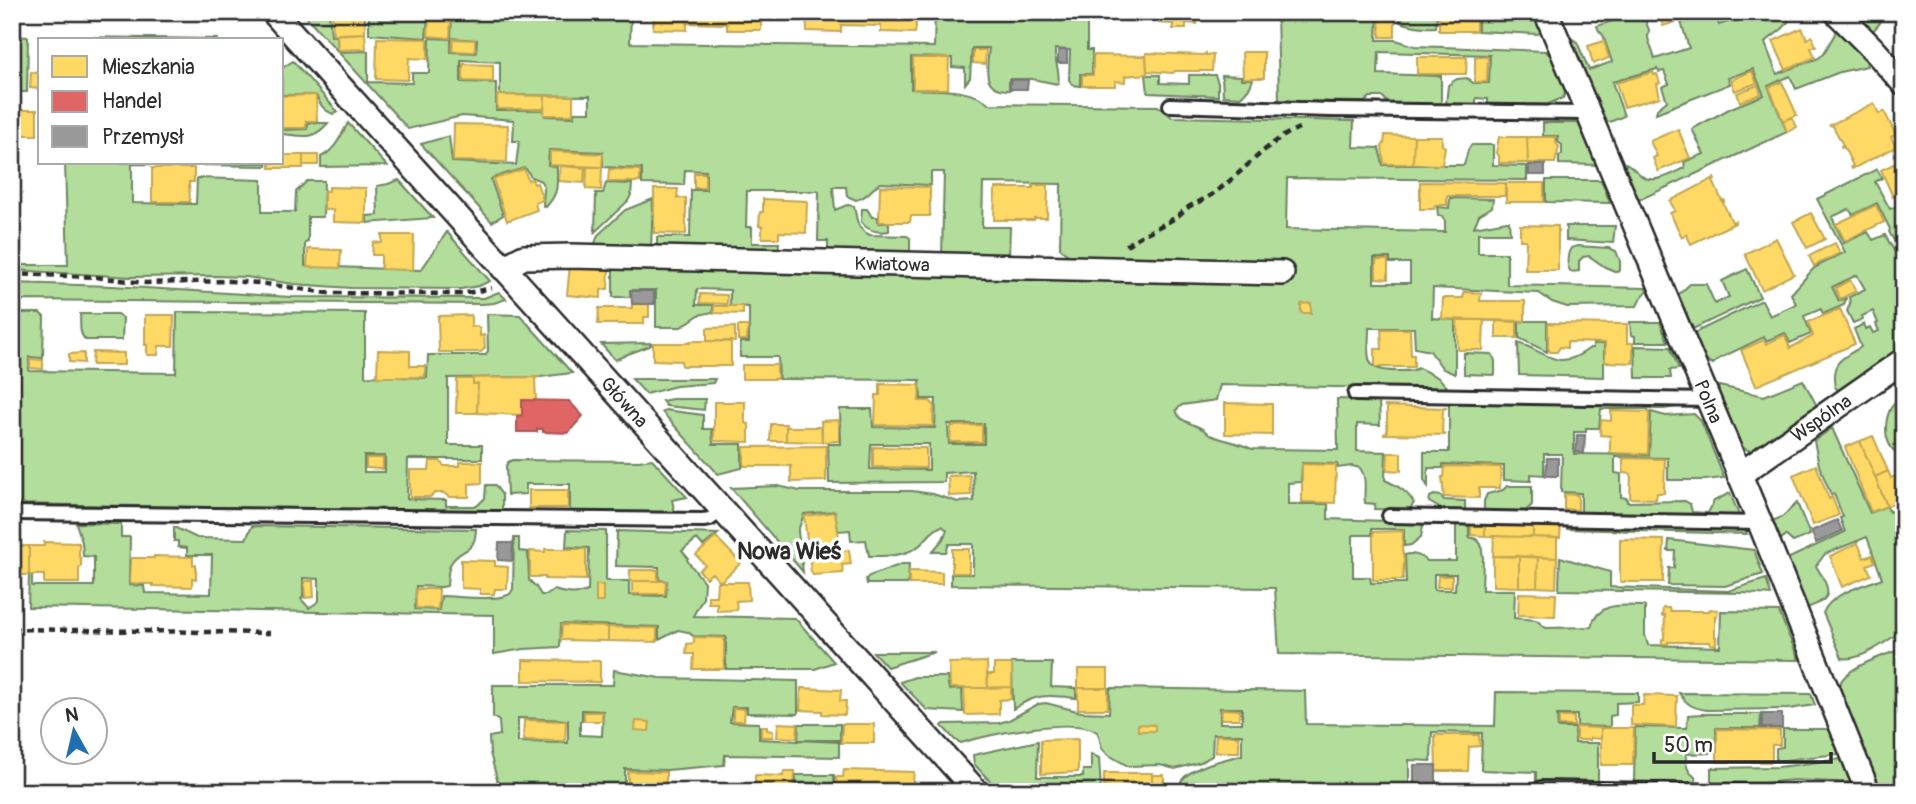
<svg xmlns="http://www.w3.org/2000/svg" width="1916" height="804" font-family="Pangolin,sans-serif">
  <style>
    .green { fill: #b2dd9b; stroke: #6e8463; stroke-width: 2; fill-rule: evenodd }
    .homes { fill: #ffd966; stroke: #bfa554; stroke-width: 2 }
    .shops { fill: #e06666; stroke: #aa5454; stroke-width: 2 }
    .industry { fill: #999; stroke: #787878; stroke-width: 2 }
    .lines { fill: none; stroke-linecap: round; stroke-linejoin: round }
    .lane-casing { stroke: #2b2b2b; stroke-width: 18 }
    .street-casing { stroke: #2b2b2b; stroke-width: 28 }
    .path { stroke: #2b2b2b; stroke-width: 4.5; stroke-dasharray: 7 5; stroke-linecap: butt }
    .lane { stroke: #fff; stroke-width: 12 }
    .street { stroke: #fff; stroke-width: 23 }
    .labels { text-anchor: middle; stroke-width: 7; stroke-linejoin: round; paint-order: stroke }
    .street-label { font-size: 19px; fill: #2b2b2b; stroke: #fff }
    .quarter-label { font-size: 23px; font-weight: bold; fill: #2b2b2b; stroke: #fff }
  </style>
  <rect width="100%" height="100%" fill="#fff"/>
  <filter id="ink" filterUnits="userSpaceOnUse"><feTurbulence type="fractalNoise" baseFrequency=".0143" numOctaves="2"/><feDisplacementMap in="SourceGraphic" scale="14" xChannelSelector="R" yChannelSelector="G"/><feConvolveMatrix kernelMatrix="1 2 1 2 8 2 1 2 1" color-interpolation-filters="sRGB"/></filter>
  <g filter="url(#ink)">
    <path class="green" d="M 302,12 L 329,12 L 331,36 L 337,36 L 338,52 L 368,51 L 368,82 L 412,83 L 412,73 L 429,73 L 430,38 L 451,39 L 451,52 L 476,53 L 477,40 L 451,38 L 452,18 L 428,16 L 426,38 L 369,34 L 369,12 L 631,12 L 630,43 L 934,47 L 935,12 L 1087,12 L 1087,50 L 1092,50 L 1092,74 L 1080,74 L 1080,86 L 1073,85 L 1069,80 L 1070,50 L 1055,49 C 1054,62 1061,71 1058,84 L 1032,79 L 1009,79 L 1009,90 C 981,90 987,68 989,48 L 972,48 L 970,78 L 965,84 L 965,68 L 952,67 L 952,58 L 911,57 L 911,89 C 937,91 969,87 990,104 L 1158,106 L 1172,117 L 1354,121 L 1353,147 L 1379,148 L 1383,165 L 1464,165 L 1468,150 L 1471,145 L 1493,145 L 1493,165 L 1527,166 L 1527,180 L 1287,178 L 1286,229 L 1445,232 L 1445,221 L 1442,216 L 1438,215 L 1437,207 L 1449,208 L 1450,198 L 1493,199 L 1492,207 L 1479,215 L 1474,227 L 1507,221 L 1509,221 L 1510,233 L 1478,233 L 1478,253 L 1507,253 L 1507,285 L 1646,288 L 1647,291 L 1641,298 L 1637,306 L 1567,307 L 1552,302 L 1539,293 L 1433,288 L 1432,318 L 1455,320 L 1455,374 L 1443,369 L 1430,351 L 1415,348 L 1414,328 L 1369,328 C 1369,356 1361,371 1396,371 C 1404,371 1411,372 1419,368 L 1439,378 L 1449,389 L 1220,385 L 1216,400 L 1182,405 L 1176,410 C 1180,424 1193,422 1204,430 C 1211,435 1204,433 1213,436 C 1226,441 1239,443 1252,449 L 1338,450 L 1337,399 L 1379,400 L 1380,425 L 1357,424 L 1357,451 L 1386,452 L 1385,480 C 1398,486 1407,491 1414,503 L 1409,510 L 1374,509 L 1375,504 L 1365,503 C 1363,490 1368,479 1360,468 L 1352,466 L 1338,468 L 1337,464 L 1302,463 L 1301,482 L 1288,483 L 1288,504 L 1328,504 L 1328,519 L 1417,522 L 1423,526 L 1421,537 L 1411,545 L 1404,546 L 1404,529 L 1372,529 L 1372,535 L 1353,535 L 1353,577 L 1370,577 L 1371,583 L 1406,583 L 1405,555 C 1414,552 1421,556 1427,561 L 1456,561 L 1456,523 L 1469,523 L 1469,537 L 1476,539 L 1481,544 L 1483,557 L 1482,590 L 1515,590 L 1514,618 L 1536,620 L 1546,628 L 1591,627 C 1599,600 1623,606 1645,606 L 1645,635 L 1648,645 L 1720,647 L 1721,611 L 1779,612 L 1799,660 L 1279,654 L 1275,588 L 951,585 L 951,574 L 973,574 L 973,544 L 949,544 L 946,552 L 932,552 L 943,539 L 947,530 L 942,526 C 931,530 928,538 920,545 C 906,557 885,556 869,556 L 866,540 L 851,541 L 850,530 L 838,531 L 835,511 L 804,514 L 798,531 L 803,572 L 731,488 L 778,486 L 800,491 L 912,491 L 933,494 L 958,502 L 974,501 L 973,471 L 944,473 L 944,482 L 829,483 L 828,444 L 841,444 L 840,409 L 872,409 L 873,427 L 935,428 L 936,399 L 921,399 L 920,380 L 779,379 L 778,357 L 740,357 L 740,342 L 749,342 L 749,307 L 730,306 L 730,290 L 697,289 L 696,305 L 713,305 L 713,312 L 699,315 L 681,327 L 656,327 L 656,290 L 630,290 L 630,297 L 613,297 L 613,266 L 1286,280 L 1286,262 L 1071,258 L 1060,248 L 1061,184 L 983,183 L 982,227 L 1010,227 L 1009,257 L 942,256 L 944,172 L 931,172 L 931,185 L 880,183 C 871,189 867,198 856,200 L 847,196 L 846,187 L 833,187 L 835,210 L 847,205 L 854,206 C 857,219 856,229 870,235 L 907,236 L 910,238 L 910,251 L 907,255 L 828,253 L 828,241 L 818,241 L 819,191 L 747,191 L 746,227 L 752,227 L 752,243 L 779,243 L 778,252 L 657,249 L 657,237 L 690,237 L 691,190 L 706,190 L 706,171 L 685,170 L 684,185 L 642,184 L 642,169 L 603,167 L 603,152 L 549,150 L 548,165 L 557,167 C 557,186 559,193 546,207 L 543,206 L 544,187 L 541,181 L 531,177 L 526,169 L 524,168 L 492,178 L 491,180 L 503,215 L 492,222 L 421,144 L 449,136 L 452,162 L 516,165 L 519,141 L 513,141 L 514,120 L 462,116 L 408,129 ZM 461,60 L 500,62 L 500,95 L 590,96 L 590,112 L 574,112 L 574,117 L 545,116 L 544,110 L 496,110 L 496,83 L 461,82 ZM 1374,258 L 1390,258 L 1390,263 L 1410,263 L 1410,283 L 1374,283 ZM 948,424 L 984,424 L 984,444 L 949,444 ZM 871,444 L 929,444 L 929,470 L 870,469 ZM 1434,574 L 1456,574 L 1455,590 L 1434,590 Z
      M 1277,12 L 1437,12 L 1436,27 C 1424,28 1412,26 1400,22 L 1400,13 L 1378,13 L 1377,40 L 1396,40 L 1415,46 L 1545,51 L 1551,56 L 1566,90 L 1563,98 L 1548,104 L 1488,105 L 1488,99 L 1476,98 L 1476,104 L 1446,104 L 1448,85 L 1457,79 L 1467,78 L 1473,83 L 1489,83 L 1490,55 L 1379,52 L 1378,74 L 1441,76 L 1441,104 L 1388,103 L 1383,97 L 1370,97 L 1365,102 L 1279,101 Z
      M 1478,12 L 1533,12 L 1541,31 L 1538,34 L 1478,31 Z
      M 1639,12 L 1642,12 L 1649,30 L 1648,38 L 1655,59 L 1689,48 L 1681,22 L 1706,13 L 1717,19 L 1719,25 L 1757,12 L 1803,12 L 1790,16 C 1788,29 1773,34 1765,43 L 1777,74 L 1819,58 L 1824,53 L 1836,32 L 1841,31 L 1866,59 L 1867,66 L 1840,72 L 1796,89 L 1790,76 L 1768,86 L 1787,132 L 1639,200 L 1625,168 L 1626,163 C 1633,167 1638,174 1645,178 C 1658,183 1674,173 1685,168 L 1684,162 L 1704,154 L 1692,129 L 1731,108 L 1764,95 L 1753,69 L 1728,78 L 1730,84 L 1656,113 L 1657,109 L 1667,101 L 1662,87 L 1669,84 L 1664,71 L 1659,72 L 1657,69 L 1612,82 L 1624,116 L 1610,122 L 1605,121 L 1572,47 L 1571,38 L 1577,42 L 1589,70 L 1612,62 L 1603,35 L 1599,31 L 1597,26 Z
      M 1851,12 L 1881,12 L 1880,23 L 1872,32 Z
      M 12,36 L 28,37 L 27,92 L 12,92 Z
      M 79,37 L 219,39 L 213,40 L 79,40 Z
      M 293,61 L 338,112 L 333,114 C 323,110 320,104 316,95 L 282,95 L 282,68 Z
      M 1146,75 L 1160,75 L 1160,83 L 1189,84 L 1189,75 L 1215,75 L 1218,83 L 1218,96 L 1148,93 Z
      M 1222,75 L 1241,76 L 1241,79 L 1253,79 L 1250,87 L 1241,97 L 1223,96 Z
      M 308,123 L 328,123 C 313,141 304,136 282,134 L 282,130 L 307,129 Z
      M 348,123 L 387,166 L 321,167 L 321,157 C 336,149 340,137 348,123 Z
      M 1543,123 L 1581,123 L 1598,165 L 1559,164 L 1559,156 L 1562,154 L 1562,145 L 1558,142 L 1558,136 L 1543,136 Z
      M 65,163 L 267,163 L 267,166 L 132,164 L 132,203 L 196,204 L 197,178 L 262,180 L 262,212 L 295,212 L 296,192 L 307,181 L 324,181 L 323,217 L 308,217 L 308,242 L 305,243 L 305,266 L 421,270 L 447,232 L 490,281 L 479,286 L 461,289 L 351,288 L 294,284 L 246,277 L 215,276 L 131,277 L 12,270 L 12,265 L 68,265 Z
      M 1877,169 L 1882,178 L 1875,182 L 1890,209 L 1901,205 L 1899,199 L 1904,196 L 1904,258 L 1889,232 L 1890,229 L 1877,203 L 1853,215 L 1849,209 L 1832,217 L 1844,243 L 1868,232 L 1873,240 L 1885,235 L 1904,268 L 1904,347 L 1841,393 L 1835,387 C 1830,362 1842,358 1861,347 L 1854,329 L 1864,324 L 1866,329 L 1870,327 L 1873,333 L 1879,331 L 1876,324 L 1878,323 L 1873,311 L 1862,316 L 1863,319 L 1853,323 L 1847,311 L 1850,304 L 1849,297 L 1865,289 L 1857,275 L 1832,287 L 1839,301 L 1846,298 L 1844,305 L 1823,314 L 1821,309 L 1804,316 L 1811,334 L 1790,343 L 1785,333 L 1766,341 L 1764,337 L 1720,358 L 1713,364 L 1705,360 L 1694,333 L 1762,300 L 1770,316 L 1796,304 L 1791,294 L 1814,268 L 1845,252 L 1817,199 Z
      M 399,180 L 433,218 L 367,223 L 367,216 L 378,215 L 377,186 L 388,184 Z
      M 1546,180 L 1601,180 L 1610,203 L 1546,202 Z
      M 606,183 L 632,184 L 631,195 L 628,201 L 595,232 L 596,193 L 603,193 Z
      M 653,199 L 651,249 L 594,246 L 598,235 L 625,210 Z
      M 862,209 L 867,209 L 872,217 L 878,217 L 878,223 L 889,223 L 889,231 C 879,233 868,231 861,222 Z
      M 1566,226 L 1615,226 L 1613,243 L 1566,240 Z
      M 1577,246 L 1609,248 L 1616,251 L 1620,261 L 1620,270 L 1617,272 L 1605,267 L 1589,256 L 1583,257 L 1579,261 L 1579,271 L 1571,272 C 1566,266 1567,254 1571,248 Z
      M 1747,269 L 1760,297 L 1693,329 L 1678,295 L 1690,284 L 1706,284 L 1715,304 L 1729,297 L 1722,281 Z
      M 12,283 L 112,286 L 291,297 L 484,298 L 499,292 L 506,299 L 494,303 L 482,304 L 15,300 L 15,313 L 40,313 L 44,317 L 43,358 L 29,357 L 29,371 L 176,373 L 177,312 L 365,313 L 365,376 L 427,378 L 428,355 L 485,355 L 488,351 L 487,314 L 520,315 L 572,373 L 540,377 L 448,378 L 448,445 L 482,445 L 482,459 L 408,459 L 407,499 L 446,500 L 446,506 L 477,506 L 485,498 L 486,485 L 495,485 L 502,495 L 502,512 L 12,504 ZM 364,456 L 385,456 L 385,472 L 364,472 Z
      M 80,314 L 117,314 L 123,318 L 122,340 L 86,340 C 78,334 81,323 80,314 Z
      M 1526,321 L 1547,321 L 1547,352 L 1519,338 L 1519,322 Z
      M 1630,322 L 1660,322 L 1668,342 L 1635,342 L 1635,336 L 1631,335 Z
      M 652,343 L 650,346 L 628,354 L 615,360 L 601,344 Z
      M 1518,343 C 1550,353 1557,373 1590,348 L 1593,348 L 1593,344 L 1604,344 L 1604,377 L 1519,375 Z
      M 1635,346 L 1670,347 L 1679,369 L 1670,370 L 1671,378 L 1636,378 Z
      M 1464,353 L 1492,354 L 1495,361 L 1495,375 L 1464,374 Z
      M 632,379 L 715,379 L 713,383 L 676,386 L 646,394 Z
      M 1803,380 L 1817,406 L 1821,404 L 1822,405 L 1753,452 L 1745,449 L 1740,444 L 1718,391 L 1719,386 L 1764,396 Z
      M 1904,395 L 1904,457 C 1878,449 1882,405 1904,395 Z
      M 672,399 L 705,399 L 704,410 L 666,406 L 662,401 Z
      M 1449,401 L 1683,406 L 1664,409 L 1601,409 L 1599,428 L 1586,428 L 1586,432 L 1574,432 L 1574,454 L 1649,455 L 1651,412 L 1666,416 L 1694,414 L 1701,421 L 1724,478 L 1705,480 L 1668,480 L 1668,458 L 1615,457 L 1615,473 L 1621,474 L 1621,497 L 1627,498 L 1627,502 L 1685,501 L 1690,504 L 1692,512 L 1708,513 L 1714,501 L 1730,493 L 1739,515 L 1732,517 L 1581,513 L 1581,493 L 1561,492 L 1562,454 L 1544,454 L 1544,475 L 1531,474 L 1531,481 L 1504,480 L 1504,466 L 1443,464 L 1443,468 L 1428,468 L 1428,487 L 1424,480 L 1424,452 L 1449,452 Z
      M 665,410 L 703,415 L 703,429 L 712,429 L 713,444 L 742,444 L 742,468 L 718,474 L 662,412 Z
      M 1832,428 L 1870,513 L 1887,506 L 1889,512 L 1899,508 L 1904,521 L 1904,629 C 1889,640 1860,662 1842,658 L 1823,613 C 1831,593 1863,586 1882,578 L 1867,537 L 1825,554 L 1816,566 C 1832,592 1834,599 1804,609 L 1785,560 L 1845,532 L 1840,518 L 1843,517 L 1834,494 L 1831,495 L 1819,465 L 1814,441 Z
      M 652,459 L 687,497 L 672,500 L 675,513 L 570,512 L 570,484 L 526,484 L 526,494 L 507,495 L 506,466 L 508,462 L 512,460 L 639,461 Z
      M 1507,486 L 1532,486 L 1532,505 L 1524,512 L 1484,511 L 1484,501 L 1487,494 L 1503,490 Z
      M 1434,495 L 1441,496 L 1444,500 L 1465,501 L 1465,510 L 1443,510 L 1429,502 L 1430,497 Z
      M 1797,503 L 1810,535 L 1793,542 L 1785,535 L 1780,541 L 1772,521 L 1782,517 Z
      M 76,523 L 121,524 L 121,537 L 130,537 L 129,585 L 144,586 L 145,593 L 211,594 L 212,555 L 187,555 L 187,548 L 178,547 L 178,541 L 174,541 L 174,527 L 197,538 L 246,539 L 252,526 L 476,529 C 475,555 462,546 451,563 C 447,570 448,578 447,586 L 442,587 L 416,586 L 415,609 L 439,610 L 441,596 C 456,596 492,601 505,596 C 511,594 510,594 513,589 L 514,538 L 519,538 L 519,551 L 528,552 L 529,580 L 536,587 L 541,595 L 547,595 L 554,590 C 564,594 578,595 588,591 L 589,548 L 566,547 L 567,530 L 606,531 L 606,581 L 629,581 L 629,595 L 666,596 L 667,581 L 659,580 L 659,567 L 616,566 L 617,531 L 718,534 L 703,546 L 697,539 L 682,551 L 688,558 L 687,560 L 704,582 L 703,598 L 693,616 L 795,618 L 834,662 L 815,669 L 726,669 L 726,637 L 693,636 L 688,632 L 678,630 L 659,640 L 659,627 L 561,624 L 560,647 L 524,649 L 494,654 L 494,615 L 28,607 L 29,575 L 32,575 L 32,586 L 94,586 L 94,557 L 83,556 L 82,542 ZM 303,578 L 319,579 L 319,601 L 309,608 L 301,599 L 303,597 Z
      M 1565,524 L 1745,528 L 1747,534 L 1567,529 Z
      M 1669,540 L 1754,550 L 1763,574 L 1725,586 L 1668,585 L 1669,568 L 1674,568 L 1675,551 L 1668,551 Z
      M 1560,557 L 1610,572 L 1610,587 L 1728,591 L 1766,579 L 1771,595 L 1743,593 L 1559,590 Z
      M 902,564 L 909,564 L 908,584 L 867,584 L 866,579 L 869,576 Z
      M 1904,648 L 1904,792 L 1880,792 L 1835,687 L 1839,686 C 1844,667 1886,655 1904,648 Z
      M 873,652 L 935,652 L 887,667 Z
      M 1012,663 L 1052,663 L 1051,687 L 1076,688 L 1076,698 C 1048,695 1037,693 1013,709 Z
      M 614,670 L 660,678 L 798,681 L 798,714 L 747,713 L 747,707 L 732,707 L 730,722 L 759,723 L 759,739 L 798,741 L 799,724 L 840,724 L 840,740 L 798,740 L 839,742 L 839,757 L 725,755 L 724,765 L 667,770 L 625,769 L 625,788 L 612,787 L 611,789 L 499,787 L 490,753 L 489,737 L 500,735 L 499,721 L 493,717 L 493,685 L 613,685 ZM 582,710 L 603,711 L 602,736 L 580,735 L 580,721 L 582,721 ZM 518,718 L 568,720 L 568,743 L 518,742 Z
      M 915,677 L 947,677 L 949,690 L 962,689 L 963,712 L 927,710 L 900,682 Z
      M 1110,688 L 1305,691 L 1306,724 L 1495,726 L 1496,692 L 1638,693 L 1638,702 L 1616,703 L 1616,715 L 1610,716 L 1610,727 L 1577,726 L 1577,715 L 1557,715 L 1558,728 L 1575,728 L 1575,743 L 1598,743 L 1598,784 L 1546,783 L 1536,781 L 1536,772 L 1481,770 L 1482,733 L 1432,732 L 1431,761 L 1409,760 L 1409,792 L 1000,792 L 974,764 L 973,755 L 1038,741 L 1037,777 L 1083,777 L 1083,770 L 1091,770 L 1091,754 L 1099,758 L 1101,790 L 1181,790 L 1181,781 C 1192,766 1225,759 1242,755 L 1242,734 L 1213,734 L 1212,756 L 1201,762 L 1175,769 L 1160,765 L 1128,766 L 1107,754 L 1102,748 L 1098,733 C 1078,715 986,735 961,743 L 955,740 L 942,726 L 944,724 L 999,723 L 1009,720 L 1038,704 L 1046,703 L 1081,712 L 1109,713 ZM 1220,708 L 1242,708 L 1242,723 L 1220,723 Z
      M 1679,693 L 1811,694 L 1815,705 L 1789,709 L 1707,710 C 1693,708 1687,705 1679,693 Z
      M 1702,714 L 1761,714 L 1760,728 L 1716,728 L 1716,746 L 1710,746 L 1710,753 L 1686,754 C 1686,765 1686,770 1695,777 L 1696,784 L 1634,784 L 1635,727 L 1687,728 L 1688,715 Z
      M 1783,729 L 1829,729 L 1839,754 L 1776,761 L 1776,748 L 1783,747 Z
      M 1841,759 L 1851,783 L 1794,780 L 1743,785 L 1713,785 L 1711,782 L 1711,768 L 1779,767 Z
      M 796,775 L 834,775 L 834,791 L 796,791 Z"/>
    <path class="homes" d="M 332,12 L 365,12 L 365,33 L 333,35 Z
      M 654,12 L 761,12 L 761,30 L 727,30 L 727,24 L 687,23 L 687,30 L 653,29 Z
      M 806,12 L 915,12 L 916,27 L 915,33 L 881,32 L 881,26 L 841,25 L 841,32 L 807,31 Z
      M 1159,12 L 1197,12 L 1197,24 L 1186,23 L 1186,29 L 1173,29 L 1173,24 L 1159,23 Z
      M 1439,12 L 1476,12 L 1476,31 L 1439,31 Z
      M 1658,12 L 1695,12 L 1696,15 L 1663,26 Z
      M 1724,12 L 1752,12 L 1746,15 L 1743,13 L 1727,19 Z
      M 1894,12 L 1904,12 L 1904,26 L 1899,28 Z
      M 1379,15 L 1395,15 L 1395,37 L 1380,37 Z
      M 429,17 L 451,18 L 450,38 L 428,36 Z
      M 1802,28 L 1807,39 L 1812,36 L 1816,46 L 1811,48 L 1815,57 L 1786,70 L 1773,41 Z
      M 365,33 L 366,49 L 338,50 L 337,34 Z
      M 377,38 L 428,39 L 428,59 L 409,58 L 408,80 L 376,79 Z
      M 453,39 L 475,40 L 475,52 L 452,51 Z
      M 1604,41 L 1609,58 L 1593,64 L 1588,46 Z
      M 973,50 L 986,50 L 985,64 L 973,63 Z
      M 38,51 L 40,52 L 40,89 L 30,88 L 31,72 L 38,73 Z
      M 1242,52 L 1264,52 L 1264,78 L 1243,78 Z
      M 1146,53 L 1203,55 L 1206,53 L 1206,55 L 1213,55 L 1212,71 L 1175,71 L 1173,73 L 1147,71 Z
      M 1093,55 L 1146,56 L 1147,74 L 1125,76 L 1125,82 L 1115,81 L 1115,86 L 1082,86 L 1082,75 L 1093,75 Z
      M 1417,57 L 1467,57 L 1466,74 L 1417,74 Z
      M 1475,57 L 1488,57 L 1487,82 L 1475,82 Z
      M 913,58 L 949,58 L 948,89 L 913,89 Z
      M 463,64 L 493,65 L 493,82 L 463,81 Z
      M 1752,71 L 1757,83 L 1735,91 L 1731,80 Z
      M 1653,72 L 1654,75 L 1657,74 L 1660,83 L 1657,84 L 1660,97 L 1624,107 L 1616,83 Z
      M 1782,82 L 1797,115 L 1783,121 L 1769,87 Z
      M 1758,85 L 1761,94 L 1740,102 L 1737,93 Z
      M 316,95 L 317,121 L 306,121 L 306,128 L 282,128 L 282,96 Z
      M 497,95 L 545,96 L 544,109 L 497,109 Z
      M 545,96 L 573,96 L 573,115 L 544,115 Z
      M 1874,103 L 1879,114 L 1884,111 L 1896,135 L 1891,137 L 1896,147 L 1852,169 L 1851,167 L 1853,166 L 1844,147 L 1842,148 L 1841,146 L 1843,145 L 1833,126 L 1830,125 Z
      M 12,107 L 15,107 L 15,110 L 37,110 L 37,135 L 15,135 L 14,146 L 12,146 Z
      M 1792,117 L 1797,127 L 1787,132 L 1783,121 Z
      M 454,124 L 508,125 L 507,162 L 453,161 Z
      M 1678,129 L 1690,158 L 1658,171 L 1653,158 L 1657,156 L 1650,141 Z
      M 1385,135 L 1414,136 L 1413,164 L 1384,164 L 1382,146 L 1384,144 Z
      M 1414,136 L 1442,136 L 1442,145 L 1445,147 L 1442,165 L 1413,164 Z
      M 1499,137 L 1527,137 L 1528,163 L 1499,163 L 1499,156 L 1496,153 Z
      M 1527,137 L 1556,137 L 1556,143 L 1559,147 L 1555,163 L 1528,163 Z
      M 550,151 L 603,154 L 602,167 L 550,165 Z
      M 282,155 L 303,155 L 303,168 L 270,168 L 270,163 L 282,163 Z
      M 303,155 L 318,155 L 318,165 L 303,165 Z
      M 1904,159 L 1904,191 L 1893,197 L 1881,170 Z
      M 560,166 L 585,168 L 584,183 L 559,181 Z
      M 587,167 L 602,167 L 601,190 L 586,189 Z
      M 152,168 L 194,168 L 194,182 L 189,182 L 190,202 L 152,202 Z
      M 524,169 L 528,180 L 532,179 L 534,184 L 537,183 L 543,200 L 535,203 L 537,210 L 507,221 L 493,179 Z
      M 609,169 L 640,170 L 640,182 L 608,182 Z
      M 694,173 L 705,173 L 705,188 L 694,188 Z
      M 1714,178 L 1715,180 L 1713,181 L 1722,201 L 1724,200 L 1725,201 L 1723,203 L 1732,222 L 1735,221 L 1735,223 L 1691,244 L 1686,234 L 1682,237 L 1670,213 L 1675,211 L 1670,201 Z
      M 1420,182 L 1505,183 L 1505,196 L 1447,196 L 1447,205 L 1435,205 L 1434,209 L 1420,209 Z
      M 1506,183 L 1544,183 L 1544,202 L 1506,202 Z
      M 1033,185 L 1048,185 L 1047,218 L 1034,218 L 1034,220 L 994,220 L 995,188 L 1033,188 Z
      M 880,186 L 930,187 L 930,216 L 911,216 L 910,222 L 879,222 Z
      M 329,187 L 366,188 L 366,223 L 333,222 L 333,210 L 324,210 L 324,191 L 329,191 Z
      M 654,189 L 678,189 L 677,198 L 686,198 L 686,234 L 654,233 Z
      M 763,199 L 807,201 L 806,233 L 779,232 L 779,238 L 762,238 L 762,226 L 759,226 L 760,212 L 763,212 Z
      M 1876,205 L 1884,222 L 1845,241 L 1836,224 Z
      M 1811,213 L 1825,239 L 1807,248 L 1793,222 Z
      M 1520,225 L 1558,226 L 1558,270 L 1525,270 L 1526,240 L 1520,240 Z
      M 382,235 L 414,235 L 413,270 L 381,269 L 381,255 L 372,255 L 373,242 L 382,243 Z
      M 1776,238 L 1794,274 L 1762,290 L 1745,254 Z
      M 1835,243 L 1840,253 L 1814,266 L 1809,256 Z
      M 308,249 L 341,250 L 340,268 L 307,267 Z
      M 1376,260 L 1388,260 L 1388,279 L 1376,278 Z
      M 570,264 L 604,266 L 603,270 L 609,270 L 608,289 L 601,289 L 601,298 L 567,295 Z
      M 1850,280 L 1856,291 L 1840,299 L 1835,288 Z
      M 1464,292 L 1481,293 L 1480,301 L 1525,301 L 1525,321 L 1442,319 L 1443,298 L 1463,298 Z
      M 700,294 L 727,295 L 727,304 L 700,303 Z
      M 1311,303 L 1311,313 L 1301,313 L 1301,304 Z
      M 632,304 L 649,304 L 649,317 L 644,317 L 644,324 L 598,324 L 599,308 L 632,308 Z
      M 714,306 L 743,306 L 743,314 L 714,313 Z
      M 1840,309 L 1855,344 L 1756,386 L 1741,350 L 1764,340 L 1766,344 L 1785,335 L 1790,348 L 1813,336 L 1808,322 Z
      M 145,315 L 174,315 L 173,346 L 159,346 L 158,355 L 147,355 L 147,345 L 145,345 Z
      M 471,315 L 471,327 L 477,326 L 480,329 L 480,336 L 484,335 L 485,348 L 481,352 L 439,352 L 438,316 Z
      M 1457,320 L 1484,320 L 1483,350 L 1458,350 Z
      M 1496,321 L 1517,322 L 1517,338 L 1496,338 Z
      M 1548,323 L 1627,324 L 1627,343 L 1633,343 L 1633,363 L 1605,362 L 1605,343 L 1567,342 L 1567,348 L 1560,347 L 1557,352 L 1550,352 L 1548,348 Z
      M 738,326 L 748,326 L 747,340 L 738,340 Z
      M 735,327 L 735,342 L 707,341 L 707,328 Z
      M 1381,329 L 1410,329 L 1411,355 L 1414,355 L 1414,367 L 1375,367 L 1375,349 L 1382,349 Z
      M 690,341 L 731,341 L 731,366 L 682,366 L 681,361 L 653,360 L 653,343 L 690,343 Z
      M 378,350 L 410,351 L 410,366 L 425,366 L 425,377 L 377,377 Z
      M 93,352 L 124,353 L 124,365 L 92,365 Z
      M 84,353 L 84,363 L 69,362 L 69,354 Z
      M 30,359 L 43,360 L 43,369 L 30,368 Z
      M 742,365 L 777,365 L 777,379 L 742,379 Z
      M 538,377 L 535,379 L 536,400 L 522,400 L 522,415 L 477,413 L 478,384 L 473,384 L 473,378 Z
      M 457,379 L 473,379 L 473,384 L 478,384 L 477,413 L 456,413 Z
      M 880,384 L 920,385 L 919,401 L 930,401 L 934,405 L 933,426 L 875,425 L 876,395 L 880,395 Z
      M 714,402 L 745,402 L 745,423 L 749,424 L 749,442 L 714,441 Z
      M 1225,403 L 1272,404 L 1272,435 L 1225,434 Z
      M 1384,406 L 1447,408 L 1443,409 L 1442,434 L 1446,435 L 1383,434 L 1387,433 L 1387,407 Z
      M 1611,411 L 1649,412 L 1648,454 L 1610,453 L 1610,436 L 1600,435 L 1601,420 L 1611,421 Z
      M 839,420 L 839,441 L 822,442 L 821,421 Z
      M 771,424 L 786,424 L 786,441 L 770,441 Z
      M 982,425 L 982,442 L 950,442 L 951,426 Z
      M 786,427 L 822,427 L 822,442 L 786,441 Z
      M 1873,436 L 1888,471 L 1875,477 L 1860,441 Z
      M 1860,441 L 1887,506 L 1871,512 L 1845,447 Z
      M 826,446 L 826,481 L 791,482 L 791,466 L 744,466 L 744,447 Z
      M 873,447 L 926,448 L 926,468 L 873,467 Z
      M 1388,453 L 1401,453 L 1401,471 L 1387,470 Z
      M 366,458 L 383,458 L 383,469 L 366,468 Z
      M 1623,458 L 1665,459 L 1664,493 L 1657,493 L 1656,499 L 1630,498 L 1631,474 L 1623,473 Z
      M 430,461 L 440,461 L 444,466 L 460,466 L 460,462 L 482,462 L 482,483 L 469,484 L 469,497 L 449,497 L 444,493 L 435,493 L 430,497 L 410,497 L 410,470 L 429,470 Z
      M 1302,464 L 1336,465 L 1335,503 L 1302,502 Z
      M 1816,465 L 1829,499 L 1832,497 L 1839,515 L 1813,525 L 1793,475 Z
      M 1445,466 L 1501,467 L 1500,488 L 1479,488 L 1479,498 L 1444,497 L 1442,477 L 1444,477 Z
      M 1888,471 L 1891,478 L 1904,473 L 1904,514 L 1899,501 L 1887,506 L 1875,477 Z
      M 970,475 L 971,495 L 949,496 L 948,476 Z
      M 529,490 L 568,490 L 568,508 L 529,508 Z
      M 1564,494 L 1578,495 L 1578,510 L 1564,509 Z
      M 835,512 L 841,551 L 849,550 L 851,564 L 842,565 L 843,573 L 813,575 L 811,572 L 804,516 Z
      M 1471,522 L 1485,522 L 1485,536 L 1471,535 Z
      M 1485,522 L 1533,523 L 1533,537 L 1485,536 Z
      M 1533,523 L 1561,524 L 1560,538 L 1533,537 Z
      M 1403,531 L 1402,549 L 1404,559 L 1403,580 L 1373,580 L 1373,532 Z
      M 1494,536 L 1557,538 L 1557,558 L 1493,556 Z
      M 716,537 L 741,563 L 720,582 L 712,573 L 706,578 L 699,570 L 705,565 L 696,555 Z
      M 1620,539 L 1664,540 L 1663,582 L 1620,582 Z
      M 12,542 L 14,542 L 14,546 L 29,546 L 29,575 L 14,575 L 14,582 L 12,582 Z
      M 44,542 L 79,543 L 79,556 L 81,559 L 81,566 L 79,568 L 79,583 L 44,583 L 44,575 L 29,575 L 29,546 L 44,546 Z
      M 1858,543 L 1864,558 L 1872,555 L 1875,562 L 1867,565 L 1871,575 L 1842,587 L 1830,556 Z
      M 545,549 L 586,549 L 586,580 L 545,579 L 545,577 L 530,577 L 530,551 L 545,552 Z
      M 952,549 L 969,549 L 969,573 L 952,573 Z
      M 154,556 L 193,557 L 193,565 L 196,565 L 196,579 L 192,578 L 192,587 L 153,586 L 153,584 L 130,584 L 131,558 L 154,558 Z
      M 1493,556 L 1519,556 L 1519,587 L 1493,586 Z
      M 1519,556 L 1538,557 L 1537,587 L 1519,587 Z
      M 1538,557 L 1557,558 L 1556,588 L 1537,587 Z
      M 461,560 L 495,561 L 495,566 L 508,567 L 507,589 L 495,589 L 494,594 L 480,594 L 480,589 L 461,588 Z
      M 630,570 L 658,570 L 658,581 L 630,581 Z
      M 909,571 L 942,572 L 942,584 L 909,584 Z
      M 1438,576 L 1452,576 L 1452,587 L 1437,587 Z
      M 304,581 L 313,581 L 314,597 L 305,598 Z
      M 632,581 L 666,581 L 665,594 L 632,594 Z
      M 717,582 L 748,582 L 749,600 L 736,601 L 737,610 L 717,611 L 717,603 L 708,603 L 708,596 L 716,596 Z
      M 596,585 L 603,585 L 603,602 L 596,602 Z
      M 416,589 L 439,589 L 438,609 L 416,608 Z
      M 1519,593 L 1556,594 L 1555,616 L 1518,615 Z
      M 1663,608 L 1669,608 L 1670,611 L 1709,611 L 1710,609 L 1718,610 L 1717,616 L 1715,616 L 1715,637 L 1716,637 L 1716,645 L 1710,644 L 1710,642 L 1668,642 L 1668,644 L 1662,644 L 1662,639 L 1664,639 L 1665,615 L 1662,616 Z
      M 562,625 L 608,627 L 608,641 L 561,640 Z
      M 608,627 L 657,628 L 657,642 L 608,641 Z
      M 694,637 L 724,638 L 724,669 L 693,669 L 694,654 L 686,654 L 687,644 L 694,643 Z
      M 523,660 L 600,661 L 600,682 L 523,681 Z
      M 987,662 L 988,688 L 950,688 L 949,663 Z
      M 994,664 L 1012,664 L 1012,687 L 988,688 L 987,674 L 994,674 Z
      M 1078,669 L 1108,669 L 1108,688 L 1078,688 Z
      M 1011,687 L 1011,699 L 999,700 L 999,714 L 965,715 L 964,688 Z
      M 801,688 L 841,690 L 840,701 L 846,701 L 845,715 L 822,714 L 822,711 L 800,710 Z
      M 1078,688 L 1108,688 L 1108,709 L 1078,709 Z
      M 1644,695 L 1677,696 L 1676,727 L 1631,725 L 1631,705 L 1643,705 Z
      M 733,708 L 745,709 L 744,721 L 733,721 Z
      M 1222,709 L 1240,710 L 1239,719 L 1221,719 Z
      M 584,712 L 602,712 L 602,721 L 584,721 Z
      M 1559,717 L 1574,717 L 1574,726 L 1559,726 Z
      M 524,720 L 566,721 L 565,741 L 523,740 Z
      M 636,721 L 650,722 L 649,731 L 635,730 Z
      M 778,723 L 798,724 L 797,738 L 777,737 Z
      M 842,724 L 874,724 L 874,743 L 841,743 Z
      M 1138,724 L 1155,725 L 1155,731 L 1138,731 Z
      M 761,726 L 767,726 L 767,730 L 773,731 L 773,737 L 761,737 Z
      M 1576,727 L 1601,728 L 1601,739 L 1590,738 L 1590,740 L 1576,740 Z
      M 1601,728 L 1634,728 L 1633,765 L 1601,765 Z
      M 1717,729 L 1780,730 L 1780,745 L 1772,745 L 1772,762 L 1717,762 Z
      M 1216,735 L 1239,736 L 1239,752 L 1215,752 Z
      M 1435,735 L 1479,735 L 1480,746 L 1469,747 L 1468,771 L 1436,771 Z
      M 1078,739 L 1078,772 L 1041,774 L 1041,740 Z
      M 844,770 L 914,772 L 912,791 L 863,789 L 863,792 L 836,790 L 836,777 L 843,777 Z
      M 628,771 L 666,772 L 666,790 L 628,790 Z
      M 784,771 L 795,771 L 794,792 L 755,790 L 755,775 L 783,776 Z
      M 1104,773 L 1152,773 L 1152,788 L 1104,788 Z
      M 1152,775 L 1164,775 L 1164,785 L 1152,785 Z
      M 613,790 L 667,790 L 667,792 L 613,792 Z"/>
    <path class="shops" d="M 522,400 L 569,401 L 583,416 L 568,433 L 543,432 L 543,429 L 537,429 L 537,432 L 517,432 L 517,416 L 522,415 Z"/>
    <path class="industry" d="M 1058,50 L 1067,50 L 1067,63 L 1058,63 Z
      M 1010,80 L 1028,80 L 1027,89 L 1010,89 Z
      M 1529,165 L 1545,165 L 1545,175 L 1529,175 Z
      M 631,291 L 654,291 L 654,304 L 632,304 Z
      M 1577,435 L 1585,435 L 1584,453 L 1576,452 Z
      M 1547,458 L 1558,458 L 1558,476 L 1546,476 Z
      M 1837,520 L 1842,531 L 1816,543 L 1811,531 Z
      M 499,543 L 513,543 L 512,561 L 498,560 Z
      M 1762,714 L 1782,714 L 1782,728 L 1762,728 Z
      M 1414,765 L 1436,765 L 1436,790 L 1414,790 Z"/>
    <g class="lines">
      <defs>
        <path id="lane" d="M 1170,105 L 1330,110 L 1588,113
          M 1355,394 L 1709,400
          M 12,513 L 703,520 L 710,519 L 722,510
          M 1389,516 L 1760,523
          M 1541,788 L 1777,792"/>
        <g id="street">
          <path id="s1" d="M 273,12 L 977,792"/>
          <path id="s2" d="M 1546,12 L 1760,523 L 1868,792"/>
          <path d="M 1836,12 L 1874,50 L 1904,84"/>
          <path id="s3" d="M 503,268 L 524,257 L 571,256 L 1282,273"/>
          <path id="s4" d="M 1739,475 L 1904,360"/>
        </g>
      </defs>
      <use href="#lane" class="lane-casing"/>
      <use href="#street" class="street-casing"/>
      <path class="path" d="M 1126,246 C 1140,234 1157,229 1173,219 C 1179,216 1184,210 1190,206 C 1198,202 1206,199 1214,193 C 1243,173 1266,142 1299,128
        M 12,274 L 95,277 L 145,283 L 229,281 L 259,283 L 328,293 L 462,294 L 492,288
        M 12,629 L 270,633"/>
      <use href="#lane" class="lane"/>
      <use href="#street" class="street"/>
    </g>
  </g>
  <g class="labels">
    <g class="street-label">
      <text dy="7" stroke="none"><textPath href="#s3" startOffset="392">Kwiatowa</textPath></text>
      <text dy="7" stroke="none"><textPath href="#s2" startOffset="422">Polna</textPath></text>
      <text dy="7" stroke="none"><textPath href="#s1" startOffset="525">Główna</textPath></text>
      <text dy="7" stroke="none"><textPath href="#s4" startOffset="100">Wspólna</textPath></text>
    </g>
    <g class="quarter-label">
      <text x="789" y="559">Nowa Wieś</text>
    </g>
  </g>
  <rect width="1916" height="804" fill="none" stroke="#fff" stroke-width="42"/>
  <rect x="21" y="21" width="1874" height="762" fill="none" stroke="#2b2b2b" stroke-width="2.5" filter="url(#ink)"/>
  <rect x="38" y="38" width="245" height="126" fill="#ffffff" stroke="#aaaaaa" stroke-width="2"/>
  <rect x="52" y="56" width="35" height="21" fill="#ffd966" stroke="#aaaaaa" stroke-width="2"/>
  <text x="102" y="74" font-size="21" fill="#2b2b2b">Mieszkania</text>
  <rect x="52" y="91" width="35" height="21" fill="#e06666" stroke="#aaaaaa" stroke-width="2"/>
  <text x="102" y="108" font-size="21" fill="#2b2b2b">Handel</text>
  <rect x="52" y="126" width="35" height="21" fill="#999999" stroke="#aaaaaa" stroke-width="2"/>
  <text x="102" y="144" font-size="21" fill="#2b2b2b">Przemysł</text>
  <g transform="translate(74 731) rotate(352)"><circle r="33" fill="#ffffff" stroke="#aaaaaa" stroke-width="2"/>
  <path d="M0-5L12 26L0 18L-12 26Z" fill="#1f6fb2"/>
  <text y="-10" font-size="19" font-weight="bold" text-anchor="middle" fill="#2b2b2b">N</text>
  </g>
  <path d="M1654 752v10h177v-10" fill="none" stroke="#2b2b2b" stroke-width="3.5"/>
  <text x="1664" y="752" font-size="21" fill="#2b2b2b" stroke="#ffffff" stroke-width="5" paint-order="stroke">50 m</text>
</svg>
